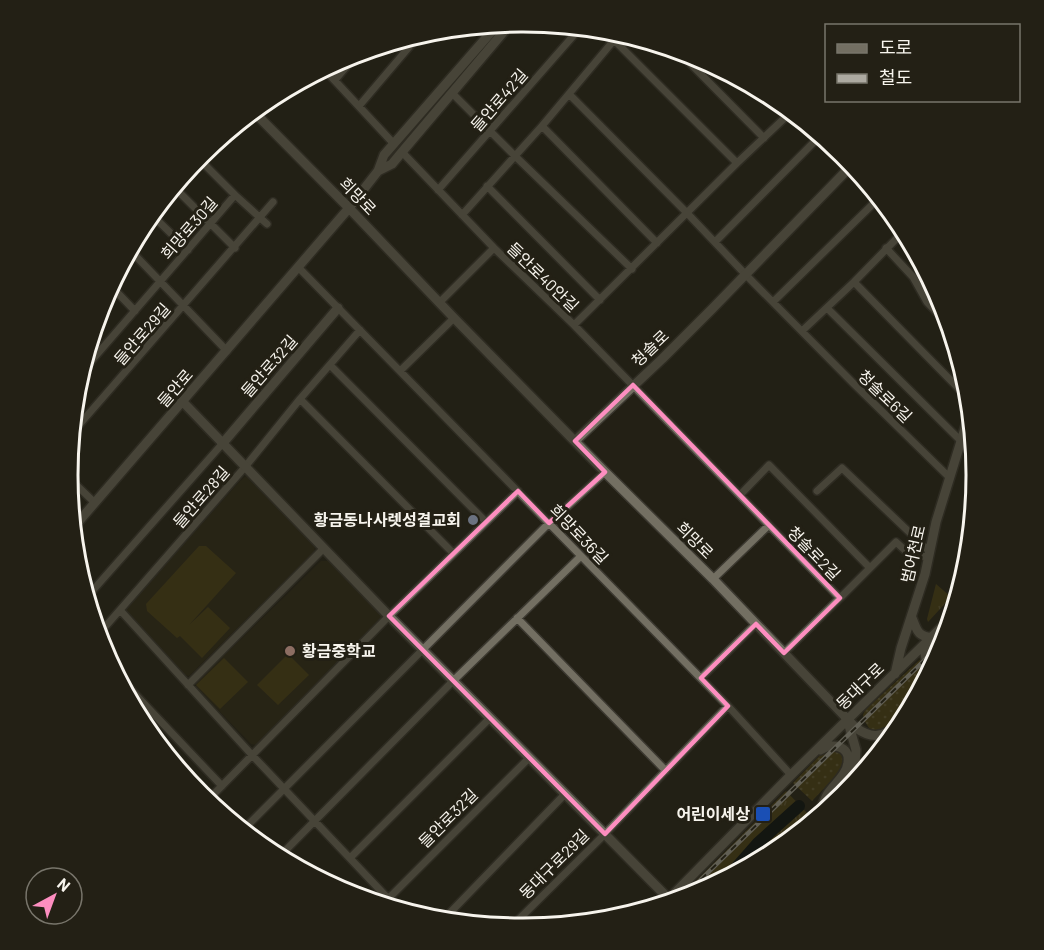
<svg xmlns="http://www.w3.org/2000/svg" width="1044" height="950" font-family="Barlow,'Noto Sans KR',sans-serif">
  <style>
    .built { fill: #2d2816 }
    .grass { fill: #4d4113 }
    .park { fill: url(#park-tufts) }
    .garden { fill: url(#garden-dots) }
    .lines { fill: none; stroke-linecap: round; stroke-linejoin: round }
    .river { stroke: #00090c; stroke-width: 12 }
    .street-casing { stroke: #3c3931; stroke-width: 10 }
    .secondary-casing { stroke: #3c3931; stroke-width: 12 }
    .street { stroke: #736f62; stroke-width: 7 }
    .secondary { stroke: #736f62; stroke-width: 9 }
    .rail-casing { stroke: #adaaa1; stroke-width: 4.5 }
    .rail { stroke: #232015; stroke-width: 2; stroke-dasharray: 7; stroke-linecap: butt }
    .marked { fill: none; stroke: #fd8ec0; stroke-width: 4.5; stroke-linejoin: round }
    .worship-dot { fill: #6b7280; stroke: #232015; stroke-width: 2 }
    .education-dot { fill: #8d6e63; stroke: #232015; stroke-width: 2 }
    .transit-dot { fill: #1a4fb4; stroke: #232015; stroke-width: 2 }
    .labels { text-anchor: middle; stroke-width: 6; stroke-linejoin: round; paint-order: stroke }
    .street-label { font-size: 16px; fill: #f7f4ed; stroke: #232015 }
    .poi-label { font-size: 16px; font-weight: bold; fill: #f7f4ed; stroke: #232015; text-anchor: end }
    .rim { fill: none; stroke: #f7f4ed; stroke-width: 3 }
  </style>
  <defs>
    <pattern id="park-tufts" width="24" height="20" patternUnits="userSpaceOnUse" patternTransform="scale(1.5)"><rect width="24" height="20" fill="#4d4113"/><path d="M3 7l-1-3M5 7V3M7 7l1-3M15 17l-1-3M17 17v-4M19 17l1-3" fill="none" stroke="#675d36"/></pattern>
    <pattern id="garden-dots" width="8" height="8" patternUnits="userSpaceOnUse" patternTransform="scale(1.5)"><rect width="8" height="8" fill="#4d4113"/><path d="M2 2h.1M6 6h.1" fill="none" stroke="#675d36" stroke-width="1.8" stroke-linecap="round"/></pattern>
  </defs>
  <rect width="100%" height="100%" fill="#232015"/>
  <path class="built" d="M 246,476 L 315,546 L 314,552 L 189,676 L 184,675 L 125,610 L 240,481 Z
    M 321,561 L 328,561 L 382,615 L 382,620 L 256,745 L 251,744 L 196,687 L 196,683 Z"/>
  <path class="grass" d="M 199,546 L 206,546 L 236,573 L 189,625 L 208,607 L 230,628 L 202,658 L 180,636 L 177,638 L 147,611 L 146,604 Z
    M 288,654 L 309,675 L 278,705 L 257,685 Z
    M 224,658 L 248,682 L 220,709 L 196,685 Z"/>
  <path class="park" d="M 936,584 L 951,597 L 928,622 L 927,619 Z
    M 786,791 L 808,814 L 761,859 L 695,895 L 677,900 Z"/>
  <path class="garden" d="M 924,656 L 924,664 L 929,672 L 913,701 L 884,730 L 875,731 L 869,728 L 864,720 L 863,715 L 865,710 Z
    M 830,747 L 844,753 L 845,766 L 812,801 L 793,783 L 826,749 Z"/>
  <g class="lines">
    <path class="river" d="M 721,881 L 736,868 L 758,843 L 799,806"/>
    <defs>
      <path id="street" d="M 603,29 L 737,163
        M 677,50 L 764,138
        M 324,69 L 394,144
        M 335,80 L 358,53
        M 452,93 L 514,155 L 632,269
        M 569,94 L 687,213 L 746,275 L 854,384 L 950,478
        M 359,106 L 421,33
        M 797,116 L 890,211
        M 542,126 L 657,243
        M 402,152 L 494,248 L 574,325 L 840,598 L 896,542 L 909,554 L 928,557
        M 200,160 L 217,140
        M 487,186 L 600,300
        M 174,187 L 235,248
        M 438,190 L 581,27
        M 235,195 L 267,224
        M 151,214 L 188,250
        M 462,215 L 542,126 L 620,33
        M 715,242 L 818,138
        M 886,248 L 913,277 L 927,302 L 949,325
        M 130,250 L 227,351
        M 299,268 L 728,706 L 791,775
        M 854,282 L 968,398
        M 111,286 L 135,311
        M 773,302 L 878,199
        M 439,303 L 494,248
        M 827,308 L 961,441
        M 574,325 L 737,163 L 791,112
        M 802,331 L 854,282 L 904,231
        M 330,365 L 486,522
        M 400,371 L 454,318
        M 80,374 L 235,195 L 198,158
        M 300,399 L 453,553
        M 72,433 L 273,202
        M 68,477 L 95,503
        M 817,491 L 842,468 L 929,551
        M 740,495 L 769,465 L 870,568
        M 713,579 L 769,525
        M 87,597 L 223,443
        M 120,610 L 252,755 L 399,910
        M 517,618 L 666,771
        M 98,635 L 245,467 L 300,399 L 360,330
        M 784,653 L 840,598
        M 115,673 L 222,786
        M 701,678 L 756,624
        M 188,685 L 324,548
        M 207,801 L 389,616 L 518,491
        M 243,830 L 549,523 L 605,472
        M 284,852 L 300,868
        M 279,857 L 453,681 L 581,556
        M 350,858 L 490,718
        M 388,899 L 529,758
        M 442,921 L 565,794
        M 510,928 L 605,834 L 728,706"/>
      <path id="secondary" d="M 253,111 L 349,208 L 454,318 L 605,472 L 713,579 L 856,728 C 873,740 882,736 900,726
        M 378,171 L 392,164 L 402,152 L 512,22
        M 183,402 L 389,616 L 669,899
        M 575,441 L 662,359 L 712,309 L 852,165
        M 223,443 L 338,308
        M 73,528 L 349,208 L 378,171 L 384,155 L 499,23
        M 912,618 C 917,630 917,636 932,638
        M 927,643 C 923,652 925,660 931,668
        M 895,674 L 901,648 L 925,574 L 936,522 L 970,412
        M 848,722 L 856,750 L 855,765 L 850,777
        M 820,750 C 832,743 850,745 848,762 C 847,775 833,785 827,795 C 825,799 823,804 821,809
        M 834,794 C 847,781 861,771 874,758
        M 800,831 L 825,805
        M 664,904 L 791,775 L 950,619"/>
    </defs>
    <use href="#street" class="street-casing"/>
    <use href="#secondary" class="secondary-casing"/>
    <use href="#street" class="street"/>
    <use href="#secondary" class="secondary"/>
    <defs>
      <path id="rail" d="M 681,899 L 944,641"/>
    </defs>
    <use href="#rail" class="rail-casing"/>
    <use href="#rail" class="rail"/>
  </g>
  <path d="M0 0H1044V950H0ZM 633,385 L 840,598 L 784,653 L 756,624 L 701,678 L 728,706 L 605,834 L 389,616 L 518,491 L 549,523 L 605,472 L 575,441 Z" fill="#232015" fill-opacity=".55" fill-rule="evenodd"/>
  <path class="marked" d="M 633,385 L 840,598 L 784,653 L 756,624 L 701,678 L 728,706 L 605,834 L 389,616 L 518,491 L 549,523 L 605,472 L 575,441 Z"/>
  <circle class="worship-dot" cx="473" cy="520" r="6"/>
  <circle class="education-dot" cx="290" cy="651" r="6"/>
  <rect class="transit-dot" x="755" y="806" width="16" height="16" rx="3"/>
  <g class="labels">
    <g class="street-label">
      <text transform="translate(499 100) rotate(-49)" y="6">들안로42길</text>
      <text transform="translate(358 196) rotate(46)" y="6">희망로</text>
      <text transform="translate(189 228) rotate(-49)" y="6">희망로30길</text>
      <text transform="translate(543 277) rotate(44)" y="6">들안로40안길</text>
      <text transform="translate(142 334) rotate(-49)" y="6">들안로29길</text>
      <text transform="translate(650 348) rotate(-44)" y="6">청솔로</text>
      <text transform="translate(269 366) rotate(-49)" y="6">들안로32길</text>
      <text transform="translate(175 388) rotate(-49)" y="6">들안로</text>
      <text transform="translate(885 396) rotate(44)" y="6">청솔로6길</text>
      <text transform="translate(201 497) rotate(-49)" y="6">들안로28길</text>
      <text transform="translate(579 534) rotate(46)" y="6">희망로36길</text>
      <text transform="translate(695 540) rotate(45)" y="6">희망로</text>
      <text transform="translate(814 553) rotate(46)" y="6">청솔로2길</text>
      <text transform="translate(913 554) rotate(-77)" y="6">범어천로</text>
      <text transform="translate(860 686) rotate(-44)" y="6">동대구로</text>
      <text transform="translate(448 818) rotate(-45)" y="6">들안로32길</text>
      <text transform="translate(554 864) rotate(-45)" y="6">동대구로29길</text>
    </g>
    <g class="poi-label">
      <text x="461" y="526">황금동나사렛성결교회</text>
      <text x="302" y="657" text-anchor="start">황금중학교</text>
      <text x="750" y="820">어린이세상</text>
    </g>
  </g>
  <path d="M0 0H1044V950H0ZM521 32H523A443 443 0 0 1 966 475V475A443 443 0 0 1 523 918H521A443 443 0 0 1 78 475V475A443 443 0 0 1 521 32Z" fill="#232015" fill-rule="evenodd"/>
  <path class="rim" d="M521 32H523A443 443 0 0 1 966 475V475A443 443 0 0 1 523 918H521A443 443 0 0 1 78 475V475A443 443 0 0 1 521 32Z"/>
  <rect x="825" y="24" width="195" height="78" fill="#232015" stroke="#78756b" stroke-width="1.5"/>
  <rect x="837" y="44" width="30" height="9" fill="#736f62" stroke="#78756b" stroke-width="1.5"/>
  <text x="879" y="54" font-size="18" fill="#f7f4ed">도로</text>
  <rect x="837" y="74" width="30" height="9" fill="#adaaa1" stroke="#78756b" stroke-width="1.5"/>
  <text x="879" y="84" font-size="18" fill="#f7f4ed">철도</text>
  <g transform="translate(54 896) rotate(41)"><circle r="28" fill="#232015" stroke="#78756b" stroke-width="1.5"/>
  <path d="M0-4.5L10 22L0 15L-10 22Z" fill="#fd8ec0"/>
  <text y="-9" font-size="16" font-weight="bold" text-anchor="middle" fill="#f7f4ed">N</text>
  </g>
</svg>
